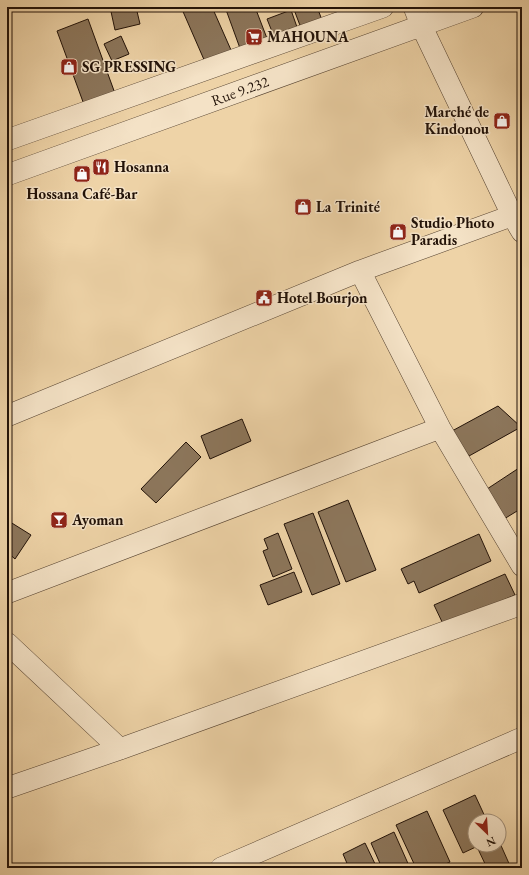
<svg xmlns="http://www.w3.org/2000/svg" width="529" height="875" font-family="'EB Garamond',serif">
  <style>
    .building { fill: #8c765b; stroke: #221208 }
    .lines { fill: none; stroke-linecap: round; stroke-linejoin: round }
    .minor-casing { stroke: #554230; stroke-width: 22 }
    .minor { stroke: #f4e2c6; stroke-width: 21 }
    .labels { text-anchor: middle; stroke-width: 3; stroke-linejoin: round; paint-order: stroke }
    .poi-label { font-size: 15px; font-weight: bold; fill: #221208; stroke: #f4e2c6; text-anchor: start }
    .street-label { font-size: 15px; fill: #221208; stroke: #f4e2c6 }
  </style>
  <rect width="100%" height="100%" fill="#eed3a7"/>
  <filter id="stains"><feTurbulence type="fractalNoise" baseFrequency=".005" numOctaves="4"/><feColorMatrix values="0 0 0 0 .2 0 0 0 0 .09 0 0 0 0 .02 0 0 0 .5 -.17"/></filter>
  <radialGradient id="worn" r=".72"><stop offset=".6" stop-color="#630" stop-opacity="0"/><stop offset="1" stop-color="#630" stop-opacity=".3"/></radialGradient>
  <path class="building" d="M 110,7 L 136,7 L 140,24 L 115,30 Z
    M 181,7 L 212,7 L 231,50 L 205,62 Z
    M 225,7 L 255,7 L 268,41 L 241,51 Z
    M 293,7 L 317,7 L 322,20 L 301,28 Z
    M 291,10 L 298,30 L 275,39 L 267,19 Z
    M 88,19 L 117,99 L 86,110 L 57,31 Z
    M 121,36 L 129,54 L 112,61 L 104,44 Z
    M 498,406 L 521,427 L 469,456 L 452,431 Z
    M 242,419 L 251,441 L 210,459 L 201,436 Z
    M 186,442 L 201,457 L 156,503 L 141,489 Z
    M 522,466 L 522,508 L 504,519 L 484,491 Z
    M 348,500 L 376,570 L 346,582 L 318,512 Z
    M 313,513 L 340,584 L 312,595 L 284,524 Z
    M 7,520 L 31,535 L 15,559 L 7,552 Z
    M 278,533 L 292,569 L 273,577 L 263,551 L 268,549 L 264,539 Z
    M 479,534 L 491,561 L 419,593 L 414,581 L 408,584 L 401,569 Z
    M 294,572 L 302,592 L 268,605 L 260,585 Z
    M 505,574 L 515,595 L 444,626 L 434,605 Z
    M 475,795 L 487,821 L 475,821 L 475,845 L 480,845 L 463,853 L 443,810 Z
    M 427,811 L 450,862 L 436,868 L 416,868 L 396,825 Z
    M 394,832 L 410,868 L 382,868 L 371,843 Z
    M 499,841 L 511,868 L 487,868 L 478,849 L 488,845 L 499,845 Z
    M 365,843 L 377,868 L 349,868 L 343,854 Z"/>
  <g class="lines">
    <defs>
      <path id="minor" d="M 414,7 L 421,25 L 512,215 L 522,232
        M 7,140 L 383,7
        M 7,175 L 473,7
        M 360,271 L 440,428 L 522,566
        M 7,416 L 360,271 L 522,212
        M 7,593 L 440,428
        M 7,643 L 120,749
        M 7,788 L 120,749 L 522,604
        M 221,868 L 522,738"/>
    </defs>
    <use href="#minor" class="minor-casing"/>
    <use href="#minor" class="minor"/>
  </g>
  <defs>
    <symbol id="supermarket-square" viewBox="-11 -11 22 22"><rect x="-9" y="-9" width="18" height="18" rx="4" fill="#8f2418" stroke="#f4e2c6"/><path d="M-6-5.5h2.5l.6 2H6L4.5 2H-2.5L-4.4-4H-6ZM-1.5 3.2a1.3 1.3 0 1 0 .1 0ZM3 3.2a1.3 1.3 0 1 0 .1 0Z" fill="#fff"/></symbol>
    <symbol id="shop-square" viewBox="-11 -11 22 22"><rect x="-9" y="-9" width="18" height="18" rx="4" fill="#8f2418" stroke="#f4e2c6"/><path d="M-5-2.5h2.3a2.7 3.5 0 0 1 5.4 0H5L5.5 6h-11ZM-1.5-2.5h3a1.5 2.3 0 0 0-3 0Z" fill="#fff"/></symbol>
    <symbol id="restaurant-square" viewBox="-11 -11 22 22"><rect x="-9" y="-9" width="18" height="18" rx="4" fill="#8f2418" stroke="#f4e2c6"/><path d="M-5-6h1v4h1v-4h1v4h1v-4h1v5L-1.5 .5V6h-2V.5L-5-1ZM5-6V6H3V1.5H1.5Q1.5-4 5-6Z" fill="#fff"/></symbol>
    <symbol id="civic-square" viewBox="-11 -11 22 22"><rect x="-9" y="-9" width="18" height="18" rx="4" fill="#8f2418" stroke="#f4e2c6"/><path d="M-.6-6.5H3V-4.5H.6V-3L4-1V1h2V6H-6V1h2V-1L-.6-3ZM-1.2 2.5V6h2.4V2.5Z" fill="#fff"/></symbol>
    <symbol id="bar-square" viewBox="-11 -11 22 22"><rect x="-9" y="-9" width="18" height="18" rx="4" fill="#8f2418" stroke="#f4e2c6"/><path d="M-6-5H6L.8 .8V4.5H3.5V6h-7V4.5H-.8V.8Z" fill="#fff"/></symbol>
  </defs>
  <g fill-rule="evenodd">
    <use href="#supermarket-square" x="244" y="27" width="20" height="20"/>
    <use href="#shop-square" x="59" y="57" width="20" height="20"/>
    <use href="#shop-square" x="492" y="111" width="20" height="20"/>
    <use href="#restaurant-square" x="91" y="157" width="20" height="20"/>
    <use href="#shop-square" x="72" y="164" width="20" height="20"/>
    <use href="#shop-square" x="293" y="197" width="20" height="20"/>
    <use href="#shop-square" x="388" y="222" width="20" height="20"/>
    <use href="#civic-square" x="254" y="288" width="20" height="20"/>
    <use href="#bar-square" x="49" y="510" width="20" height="20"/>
  </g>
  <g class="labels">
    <g class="poi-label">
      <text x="267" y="42">MAHOUNA</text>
      <text x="82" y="72">SG PRESSING</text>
      <text x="489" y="117" text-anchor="end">Marché de<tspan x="489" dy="17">Kindonou</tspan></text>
      <text x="114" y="172">Hosanna</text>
      <text x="82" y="199" text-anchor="middle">Hossana Café-Bar</text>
      <text x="316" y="212">La Trinité</text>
      <text x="411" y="228">Studio Photo<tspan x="411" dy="17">Paradis</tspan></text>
      <text x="277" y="303">Hotel Bourjon</text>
      <text x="72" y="525">Ayoman</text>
    </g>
    <g class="street-label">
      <text transform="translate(240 91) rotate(-20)" y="5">Rue 9.232</text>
    </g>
  </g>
  <rect width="529" height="875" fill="none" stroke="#eed3a7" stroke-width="24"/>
  <rect x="8" y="8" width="513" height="859" fill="none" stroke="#221208" stroke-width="2"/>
  <rect x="12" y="12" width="505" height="851" fill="none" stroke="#221208"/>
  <g transform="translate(487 833) rotate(155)"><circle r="19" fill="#f4e2c6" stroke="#a08f7a"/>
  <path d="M0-3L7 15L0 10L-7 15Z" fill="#8f2418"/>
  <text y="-6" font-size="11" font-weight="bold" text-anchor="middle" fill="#221208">N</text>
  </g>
  <rect width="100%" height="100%" filter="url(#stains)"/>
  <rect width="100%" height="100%" fill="url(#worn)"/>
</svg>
